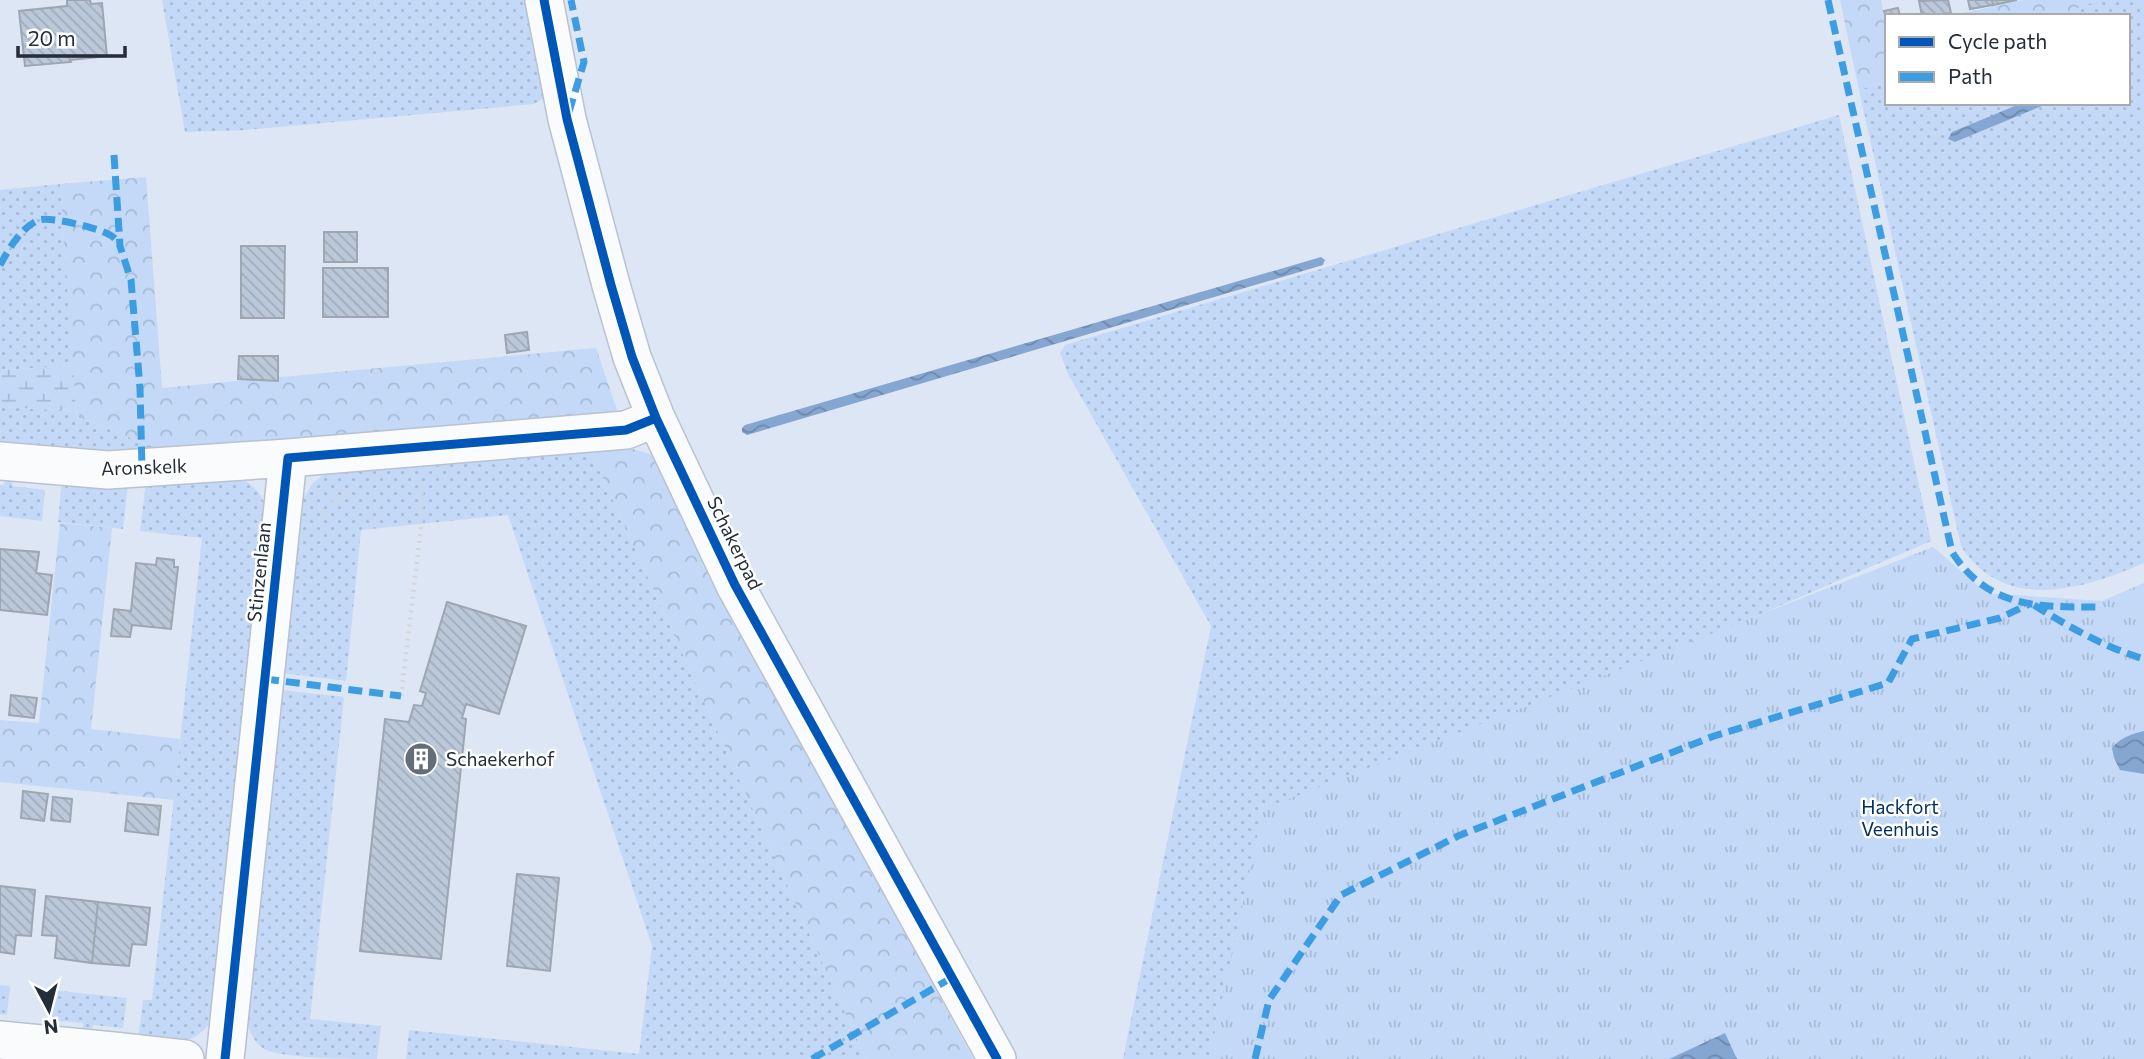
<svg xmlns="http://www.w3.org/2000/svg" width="2144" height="1059" font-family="Commissioner,sans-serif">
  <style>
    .grass { fill: url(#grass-dots) }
    .forest { fill: url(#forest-crowns) }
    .wetland { fill: url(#wetland-marsh) }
    .park { fill: url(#park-tufts) }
    .water { fill: url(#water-waves) }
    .building { fill: url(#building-back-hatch); stroke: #9ea6b1; stroke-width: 2 }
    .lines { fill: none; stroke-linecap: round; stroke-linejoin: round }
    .minor-casing { stroke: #b9c2ce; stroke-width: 40 }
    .path { stroke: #d4d7da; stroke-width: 4.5; stroke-dasharray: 2 5; stroke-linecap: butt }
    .minor { stroke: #fafbfd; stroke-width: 37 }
    .quiet { stroke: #3c9de2; stroke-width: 7; stroke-dasharray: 14 7; stroke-linecap: butt }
    .cycleway-casing { stroke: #fff; stroke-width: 13 }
    .cycleway { stroke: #0057b8; stroke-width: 9 }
    .labels { text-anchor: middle; stroke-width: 5; stroke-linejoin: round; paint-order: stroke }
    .street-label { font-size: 19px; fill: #242d39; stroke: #fff }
    .poi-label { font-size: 19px; fill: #242d39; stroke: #fff; text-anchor: start }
    .park-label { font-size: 19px; fill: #023063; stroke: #fff }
  </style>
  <defs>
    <pattern id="grass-dots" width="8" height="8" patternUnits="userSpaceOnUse" patternTransform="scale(1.75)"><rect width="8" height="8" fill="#c3d9f7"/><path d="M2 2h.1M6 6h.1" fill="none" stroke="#a7bbd4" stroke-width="1.8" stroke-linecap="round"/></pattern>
    <pattern id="forest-crowns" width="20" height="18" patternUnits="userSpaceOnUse" patternTransform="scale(1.75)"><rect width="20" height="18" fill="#c3d9f7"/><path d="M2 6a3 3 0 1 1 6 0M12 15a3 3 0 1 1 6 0" fill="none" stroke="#a7bbd4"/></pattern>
    <pattern id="wetland-marsh" width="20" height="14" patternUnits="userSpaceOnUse" patternTransform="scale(1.75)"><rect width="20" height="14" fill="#c3d9f7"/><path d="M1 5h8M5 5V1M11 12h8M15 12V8" fill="none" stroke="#a7bbd4"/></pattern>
    <pattern id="park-tufts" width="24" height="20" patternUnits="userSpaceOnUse" patternTransform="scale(1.75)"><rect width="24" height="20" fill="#c3d9f7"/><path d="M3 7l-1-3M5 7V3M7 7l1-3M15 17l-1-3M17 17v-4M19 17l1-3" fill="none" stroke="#a7bbd4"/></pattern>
    <pattern id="water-waves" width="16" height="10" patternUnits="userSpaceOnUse" patternTransform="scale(1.75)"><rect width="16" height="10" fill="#86a6d2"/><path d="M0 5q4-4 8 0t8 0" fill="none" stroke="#6d88ab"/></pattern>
    <pattern id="building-back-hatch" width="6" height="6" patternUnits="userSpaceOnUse" patternTransform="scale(1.75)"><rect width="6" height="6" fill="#bac8da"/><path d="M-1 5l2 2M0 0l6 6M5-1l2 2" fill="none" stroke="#a0acbc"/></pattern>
  </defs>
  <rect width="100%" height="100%" fill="#dce6f4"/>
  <path class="grass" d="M 162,0 L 530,0 L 546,97 L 534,104 L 245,130 L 185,132 Z
    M 2099,0 L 2144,0 L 2144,563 C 2084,589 2004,614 1961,546 L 1859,90 L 1887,80 L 1887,103 L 2128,103 L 2128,16 L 2057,16 Z
    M 1839,115 L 1931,541 L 1282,819 L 1226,1059 L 1123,1059 L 1211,626 L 1068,374 L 1060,353 L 1065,345 Z
    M 60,184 L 73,366 L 0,370 L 0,190 Z
    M 0,407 L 76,411 L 83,419 L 146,444 L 145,455 L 0,446 Z
    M 588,445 L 866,1059 L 406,1059 L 409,1030 L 639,1054 L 652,946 L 508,515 L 361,530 L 346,681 L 282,673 L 301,502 L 313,483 L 330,470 Z
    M 6,475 L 13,476 L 12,486 L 45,490 L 42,521 L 0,516 L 0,485 L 4,485 Z
    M 234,476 C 250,482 259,489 265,505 L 211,1021 C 191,1050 168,1042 138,1040 L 143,1000 L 152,1000 L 202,538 L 140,531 L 146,483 Z
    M 62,480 L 128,484 L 123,529 L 58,522 Z
    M 281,690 L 344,697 L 310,1019 L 381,1026 L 377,1059 C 351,1059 285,1059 264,1049 C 251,1040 247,1026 245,1011 Z
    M 0,985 L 10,986 L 7,1015 L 0,1014 Z
    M 52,990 L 127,998 L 123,1028 L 93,1025 L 91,1036 L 82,1034 L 83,1023 L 48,1020 Z"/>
  <path class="forest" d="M 1840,0 L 1881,0 L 1887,29 L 1887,80 L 1859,90 Z
    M 2023,0 L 2099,0 L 2057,16 L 1949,16 Z
    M 146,177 L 162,388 L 596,348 L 618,413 L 145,455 L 146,444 L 83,419 L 76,411 L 60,184 Z
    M 588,445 L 623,446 L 653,455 L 698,546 L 973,1059 L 866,1059 Z
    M 60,523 L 112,528 L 91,729 L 180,739 L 174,800 L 0,782 L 0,720 L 39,723 Z"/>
  <path class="wetland" d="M 73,366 L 76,411 L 0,407 L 0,370 Z"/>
  <path class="park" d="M 1933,547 L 1987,593 L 2102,601 L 2144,583 L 2144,1059 L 1209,1059 L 1263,809 Z"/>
  <path class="water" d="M 2022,103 L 2049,103 L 1955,142 L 1948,139 L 1952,132 Z
    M 1321,257 L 1325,260 L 1323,265 L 747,435 L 742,432 L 742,428 L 745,425 Z
    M 2144,731 L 2144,774 L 2120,770 L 2114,758 L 2112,748 C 2120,738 2131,734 2144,731 Z
    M 1725,1033 L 1737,1059 L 1669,1059 Z"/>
  <path class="building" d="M 67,0 L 90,0 L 91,4 L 102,3 L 107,56 L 70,60 L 71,62 L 25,66 L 19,11 L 67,6 Z
    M 1948,0 L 1951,13 L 1922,16 L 1919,1 Z
    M 1968,0 L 1992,0 L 1993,5 L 1970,9 Z
    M 1992,0 L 2017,0 L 1993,5 Z
    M 1898,8 L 1900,16 L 1887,16 L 1887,22 L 1884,11 Z
    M 324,232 L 357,232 L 357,262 L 324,262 Z
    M 241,246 L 285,246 L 284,318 L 241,318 Z
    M 323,268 L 388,268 L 388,317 L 323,317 Z
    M 527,332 L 529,350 L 507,353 L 505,335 Z
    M 239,356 L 278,356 L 278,381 L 238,379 Z
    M 0,549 L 39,552 L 36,573 L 52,575 L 47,615 L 0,610 Z
    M 157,558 L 174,560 L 174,567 L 178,567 L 171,629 L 132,625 L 130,637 L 111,636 L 114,609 L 131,611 L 136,563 L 156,565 Z
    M 447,602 L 526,626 L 499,714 L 466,704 L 462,718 L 466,719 L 465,729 L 441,959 L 360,951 L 385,719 L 409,722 L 414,705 L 422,706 L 426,693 L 420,691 Z
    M 11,695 L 37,698 L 34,718 L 9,715 Z
    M 23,791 L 48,794 L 44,821 L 21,818 Z
    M 53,797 L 72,799 L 70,822 L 51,820 Z
    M 128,803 L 161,806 L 158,835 L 125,831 Z
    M 517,874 L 559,878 L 550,971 L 507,966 Z
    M 0,886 L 35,890 L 31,936 L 16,935 L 14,954 L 0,952 Z
    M 46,896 L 98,902 L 92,963 L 55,958 L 57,936 L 42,935 Z
    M 98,902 L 150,908 L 146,945 L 132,944 L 129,966 L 92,963 Z"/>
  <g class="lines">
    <defs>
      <path id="minor" d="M 544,0 L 567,119 L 611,285 L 632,357 L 656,418 L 735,585 L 997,1059
        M 0,461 L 108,470 L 288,458
        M 0,1040 L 113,1051
        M 113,1059 L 113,1051 L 185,1059
        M 225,1059 L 288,458 L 626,430 L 656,418"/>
    </defs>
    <use href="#minor" class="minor-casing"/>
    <path class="path" d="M 321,519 C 325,506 336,497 348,491
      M 401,696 L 421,527 L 422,483"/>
    <use href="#minor" class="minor"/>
    <path class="quiet" d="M 1828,0 L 1952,552 C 1988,608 2037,607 2097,607
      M 569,112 L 584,62 L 571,0
      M 114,155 L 120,246 L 131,280 L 140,388 L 142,469
      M 0,265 C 9,249 21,227 39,220 C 50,216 104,229 113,237 C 116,239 118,243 120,246
      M 2034,605 C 2069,627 2104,647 2144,659
      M 265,679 L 401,696
      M 812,1059 L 953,977
      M 1255,1059 L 1269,1000 L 1341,895 L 1458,836 L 1714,736 L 1888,683 L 1912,639 L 2000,618 L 2031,603"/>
    <defs>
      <path id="cycleway" d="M 544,0 L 567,119 L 611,285 L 632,357 L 656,418 L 735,585 L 997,1059
        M 225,1059 L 288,458 L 626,430 L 656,418"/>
    </defs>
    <use href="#cycleway" class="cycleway-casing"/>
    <use href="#cycleway" class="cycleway"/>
  </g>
  <defs>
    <symbol id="building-disc" viewBox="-11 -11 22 22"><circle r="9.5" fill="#646e7a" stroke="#fff"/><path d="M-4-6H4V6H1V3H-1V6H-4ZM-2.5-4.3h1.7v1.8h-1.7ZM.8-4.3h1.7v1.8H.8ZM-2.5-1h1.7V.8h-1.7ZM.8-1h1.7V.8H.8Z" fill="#fff"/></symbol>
  </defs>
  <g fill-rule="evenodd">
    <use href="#building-disc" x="402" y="740" width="38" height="38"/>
  </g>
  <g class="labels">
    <g class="street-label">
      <text transform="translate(144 467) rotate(-2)" y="7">Aronskelk</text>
      <text transform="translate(735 543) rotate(64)" y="7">Schakerpad</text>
      <text transform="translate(259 572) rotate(-84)" y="7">Stinzenlaan</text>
    </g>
    <g class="poi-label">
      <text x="446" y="766">Schaekerhof</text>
    </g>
    <g class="park-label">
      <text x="1900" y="814">Hackfort<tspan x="1900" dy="22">Veenhuis</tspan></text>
    </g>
  </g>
  <rect x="1885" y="14" width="245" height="91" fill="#ffffff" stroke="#a7abb0" stroke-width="2"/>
  <rect x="1899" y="37" width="35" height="10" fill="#0057b8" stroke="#a7abb0" stroke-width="2"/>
  <text x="1948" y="49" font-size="21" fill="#242d39">Cycle path</text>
  <rect x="1899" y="72" width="35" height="10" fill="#3c9de2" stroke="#a7abb0" stroke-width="2"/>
  <text x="1948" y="84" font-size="21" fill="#242d39">Path</text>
  <g transform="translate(49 1010) rotate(173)" stroke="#ffffff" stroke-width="5" paint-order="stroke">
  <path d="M0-5L12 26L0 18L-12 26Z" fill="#242d39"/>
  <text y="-10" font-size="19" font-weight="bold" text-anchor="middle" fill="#242d39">N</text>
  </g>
  <path d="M18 46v10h107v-10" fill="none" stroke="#242d39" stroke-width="3.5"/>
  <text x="28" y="46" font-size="21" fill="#242d39" stroke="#ffffff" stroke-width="5" paint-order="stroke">20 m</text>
</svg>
